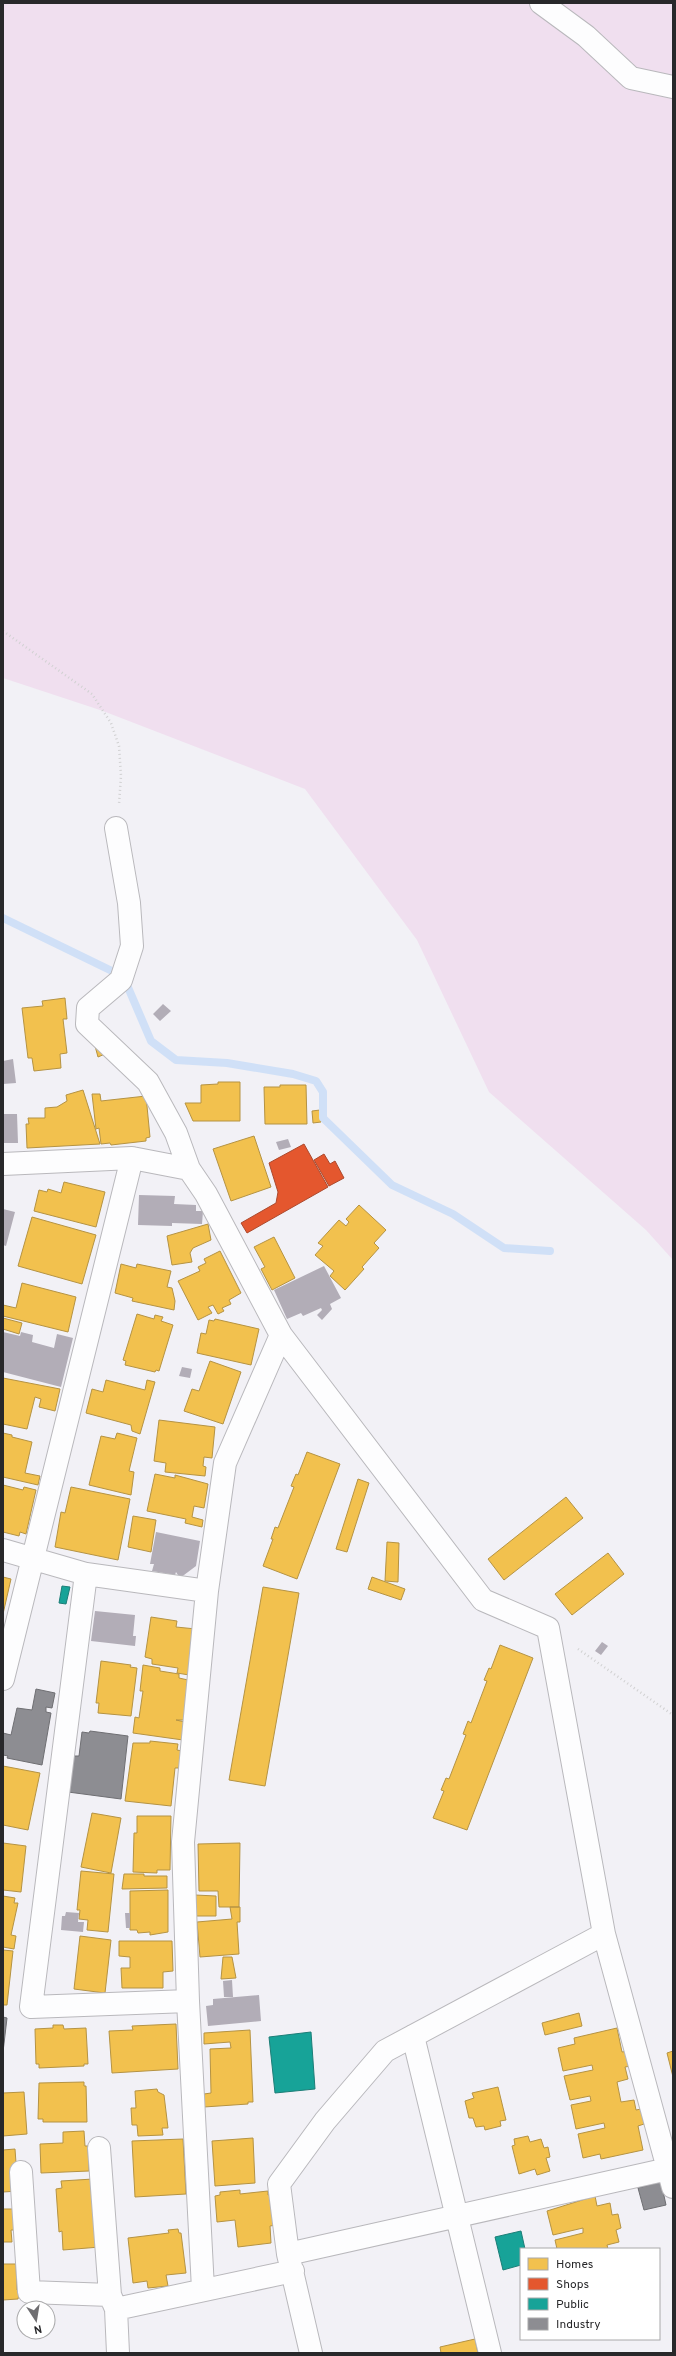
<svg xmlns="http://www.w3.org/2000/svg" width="676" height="2356" font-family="Overpass,sans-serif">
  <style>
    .green { fill: #f0dfef }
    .homes { fill: #f2c14e; stroke: #b59343 }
    .shops { fill: #e4572e; stroke: #ac492d }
    .public { fill: #17a398; stroke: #1c7e77 }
    .industry { fill: #8d8d92; stroke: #6f6f73 }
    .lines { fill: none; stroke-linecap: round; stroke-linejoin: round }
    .stream { stroke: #d0e0f7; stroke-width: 8 }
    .building { fill: #b2adb7 }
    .street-casing { stroke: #b9b8bc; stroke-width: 24 }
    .path { stroke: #d1d1d2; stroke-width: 2.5; stroke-dasharray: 1 3; stroke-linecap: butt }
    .street { stroke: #fdfdfe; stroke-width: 22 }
  </style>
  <rect width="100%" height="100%" fill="#f2f1f6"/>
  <path class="green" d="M 3,3 L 673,3 L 673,1260 L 646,1230 L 489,1092 L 417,940 L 305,789 L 103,711 L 3,678 Z"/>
  <path class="homes" d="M 65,998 L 67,1019 L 63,1019 L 67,1053 L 60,1054 L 61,1068 L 34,1071 L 32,1058 L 28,1058 L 22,1008 L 43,1006 L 42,1001 Z
    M 95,1046 L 105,1054 L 98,1057 Z
    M 218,1082 L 240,1082 L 240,1121 L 193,1121 L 185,1103 L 201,1103 L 201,1085 L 218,1084 Z
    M 280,1085 L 306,1085 L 307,1124 L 265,1124 L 264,1087 L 280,1087 Z
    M 83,1090 L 100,1144 L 27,1148 L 26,1124 L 29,1124 L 28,1118 L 45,1118 L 45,1108 L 57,1107 L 67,1101 L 66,1095 Z
    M 92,1094 L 100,1094 L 101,1101 L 146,1096 L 150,1137 L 146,1138 L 146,1141 L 111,1145 L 110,1143 L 101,1144 L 99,1128 L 96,1129 Z
    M 320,1110 L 321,1122 L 313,1123 L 312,1111 Z
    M 254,1136 L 271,1187 L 231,1201 L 213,1149 Z
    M 64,1182 L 105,1192 L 96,1227 L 34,1211 L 39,1190 L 47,1192 L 48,1189 L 61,1193 Z
    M 359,1205 L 386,1230 L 374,1243 L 379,1248 L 362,1267 L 364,1269 L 345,1290 L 330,1276 L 334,1271 L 315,1255 L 323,1246 L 318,1243 L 339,1220 L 346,1226 L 349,1222 L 346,1219 Z
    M 32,1217 L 96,1235 L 82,1284 L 18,1266 Z
    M 208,1224 L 211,1240 L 193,1248 L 190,1253 L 192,1262 L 172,1265 L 167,1236 Z
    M 274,1237 L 295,1278 L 272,1290 L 261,1269 L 265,1267 L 254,1247 Z
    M 220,1251 L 241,1293 L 229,1300 L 231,1304 L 222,1308 L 224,1311 L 218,1314 L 213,1305 L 208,1307 L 212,1313 L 198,1320 L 178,1281 L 200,1271 L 198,1267 L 206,1263 L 204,1259 Z
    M 121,1264 L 136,1268 L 137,1264 L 171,1271 L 167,1287 L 172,1288 L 175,1301 L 174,1310 L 132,1301 L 133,1298 L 115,1293 Z
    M 22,1283 L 76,1297 L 68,1332 L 3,1316 L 3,1305 L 16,1308 Z
    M 137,1314 L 154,1319 L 155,1315 L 163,1317 L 161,1321 L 173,1325 L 159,1371 L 156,1370 L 155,1372 L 125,1365 L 126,1361 L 123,1360 Z
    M 3,1318 L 22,1323 L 19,1334 L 3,1329 Z
    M 215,1319 L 259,1329 L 251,1365 L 197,1353 L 201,1333 L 206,1334 L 209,1320 L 214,1321 Z
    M 210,1361 L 241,1372 L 223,1424 L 184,1411 L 192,1389 L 199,1391 Z
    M 3,1378 L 60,1389 L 55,1411 L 39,1407 L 41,1399 L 35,1397 L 27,1429 L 3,1424 Z
    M 106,1380 L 145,1390 L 147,1380 L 155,1382 L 140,1434 L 132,1431 L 131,1425 L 86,1413 L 92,1389 L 103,1392 Z
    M 159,1420 L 215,1427 L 212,1458 L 204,1457 L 203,1466 L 206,1467 L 205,1476 L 165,1472 L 166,1463 L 154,1461 Z
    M 3,1433 L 12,1435 L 12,1437 L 32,1442 L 25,1473 L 40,1476 L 38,1485 L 3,1477 Z
    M 117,1433 L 137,1438 L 129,1471 L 134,1472 L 131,1495 L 89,1485 L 101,1436 L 115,1439 Z
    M 307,1452 L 340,1464 L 297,1579 L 263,1566 L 273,1539 L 271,1539 L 275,1527 L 278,1528 L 294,1487 L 291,1486 L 296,1474 L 298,1475 Z
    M 155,1474 L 175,1478 L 175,1475 L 208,1484 L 204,1508 L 194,1506 L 192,1517 L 203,1520 L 202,1527 L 185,1523 L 186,1519 L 147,1511 Z
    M 358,1479 L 369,1483 L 347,1552 L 336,1549 Z
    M 3,1485 L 23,1490 L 24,1487 L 36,1490 L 26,1534 L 20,1532 L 19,1536 L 3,1532 Z
    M 71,1487 L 130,1499 L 118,1560 L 55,1547 L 61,1512 L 65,1513 Z
    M 566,1497 L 583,1518 L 504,1580 L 488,1559 Z
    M 133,1516 L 156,1520 L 151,1552 L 128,1547 Z
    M 387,1542 L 399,1543 L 398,1582 L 385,1581 Z
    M 608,1553 L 624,1574 L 572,1615 L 555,1594 Z
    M 3,1577 L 11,1579 L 3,1614 Z
    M 372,1577 L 405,1589 L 401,1600 L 368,1589 Z
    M 263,1587 L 299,1593 L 265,1786 L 229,1780 Z
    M 151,1617 L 177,1621 L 176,1627 L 196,1629 L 189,1675 L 177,1673 L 178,1668 L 152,1664 L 152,1659 L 145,1657 Z
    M 500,1645 L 533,1658 L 467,1830 L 433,1818 L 444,1791 L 441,1790 L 446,1778 L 449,1779 L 466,1735 L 463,1734 L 468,1721 L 471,1723 L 487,1681 L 484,1680 L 489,1668 L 491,1669 Z
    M 101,1661 L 131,1665 L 130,1667 L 137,1668 L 131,1716 L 98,1713 L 99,1703 L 96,1703 Z
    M 143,1665 L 160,1668 L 160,1671 L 179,1674 L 179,1678 L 188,1680 L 185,1720 L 176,1720 L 185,1722 L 183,1740 L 133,1733 L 135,1717 L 139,1718 L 143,1691 L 140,1691 Z
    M 150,1741 L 178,1744 L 177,1750 L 182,1751 L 179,1768 L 175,1768 L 171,1806 L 125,1801 L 133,1743 L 150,1743 Z
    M 3,1766 L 40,1773 L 28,1830 L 3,1825 Z
    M 92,1813 L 121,1818 L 111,1873 L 81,1867 Z
    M 137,1816 L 171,1816 L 170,1870 L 157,1870 L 157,1873 L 133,1872 L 134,1833 L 137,1833 Z
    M 3,1843 L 26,1846 L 21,1892 L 3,1890 Z
    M 240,1843 L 239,1907 L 219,1907 L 218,1891 L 199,1891 L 198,1844 Z
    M 81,1871 L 114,1874 L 108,1932 L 87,1930 L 88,1920 L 79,1919 L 80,1910 L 77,1910 Z
    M 124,1874 L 144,1874 L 144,1876 L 167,1876 L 167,1888 L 122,1889 Z
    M 168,1890 L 168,1932 L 150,1935 L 150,1932 L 138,1933 L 137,1930 L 130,1930 L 130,1891 Z
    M 195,1895 L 216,1896 L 216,1916 L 195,1916 Z
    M 3,1896 L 15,1898 L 14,1903 L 18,1903 L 11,1935 L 16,1936 L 14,1949 L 3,1947 Z
    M 230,1907 L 240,1907 L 240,1922 L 237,1922 L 239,1954 L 200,1957 L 197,1922 L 232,1919 Z
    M 80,1936 L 111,1940 L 105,1993 L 74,1989 Z
    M 119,1941 L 172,1941 L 173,1971 L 163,1972 L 163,1988 L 122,1988 L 121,1968 L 130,1968 L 130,1957 L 119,1956 Z
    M 3,1950 L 13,1951 L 7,2005 L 3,2005 Z
    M 223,1957 L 232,1957 L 236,1978 L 221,1979 Z
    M 579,2013 L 582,2026 L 545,2035 L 542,2023 Z
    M 176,2024 L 178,2069 L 112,2073 L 109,2031 L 133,2030 L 132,2026 Z
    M 53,2025 L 63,2025 L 64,2029 L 86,2028 L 88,2064 L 84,2064 L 84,2066 L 39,2068 L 39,2064 L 36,2064 L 35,2029 L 53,2028 Z
    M 617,2028 L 622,2052 L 628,2051 L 631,2066 L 625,2067 L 628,2079 L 617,2082 L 621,2102 L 634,2100 L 636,2110 L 641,2109 L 644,2124 L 638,2126 L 643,2150 L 601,2159 L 600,2154 L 583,2158 L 578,2134 L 605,2128 L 604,2123 L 576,2129 L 571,2105 L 591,2101 L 590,2096 L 570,2100 L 564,2076 L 593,2070 L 592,2065 L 563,2071 L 558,2048 L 575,2044 L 574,2038 Z
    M 250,2030 L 253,2102 L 248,2102 L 248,2104 L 204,2107 L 204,2094 L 211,2093 L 210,2049 L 231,2048 L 230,2042 L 204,2044 L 204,2033 Z
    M 673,2051 L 673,2077 L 667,2053 Z
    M 84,2082 L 84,2086 L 86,2086 L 87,2122 L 43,2122 L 43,2119 L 38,2119 L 39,2083 Z
    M 498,2087 L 506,2120 L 500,2121 L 501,2126 L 485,2130 L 484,2126 L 476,2127 L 473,2118 L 469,2118 L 465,2101 L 474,2098 L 472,2093 Z
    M 157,2089 L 158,2092 L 164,2095 L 168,2128 L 162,2128 L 163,2135 L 138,2136 L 137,2125 L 132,2125 L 131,2108 L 136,2108 L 135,2091 Z
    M 24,2092 L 27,2134 L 3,2136 L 3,2093 Z
    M 84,2131 L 85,2146 L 88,2146 L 89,2171 L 41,2173 L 40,2144 L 63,2143 L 63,2132 Z
    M 528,2136 L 530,2142 L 541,2139 L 544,2148 L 548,2147 L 550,2157 L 546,2158 L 550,2171 L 537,2175 L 535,2169 L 519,2174 L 512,2146 L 515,2145 L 514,2139 Z
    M 253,2138 L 255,2183 L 215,2186 L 212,2141 Z
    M 183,2139 L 186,2194 L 135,2197 L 132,2141 Z
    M 15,2149 L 18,2191 L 3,2192 L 3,2150 Z
    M 93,2179 L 100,2247 L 63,2250 L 62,2231 L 59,2232 L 56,2189 L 62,2188 L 61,2181 Z
    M 240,2190 L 240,2194 L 268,2191 L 268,2195 L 273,2194 L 276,2225 L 270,2226 L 271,2243 L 238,2247 L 235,2220 L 217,2222 L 215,2196 L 220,2195 L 220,2192 Z
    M 595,2196 L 597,2206 L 610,2203 L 612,2215 L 618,2214 L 621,2228 L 616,2230 L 619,2242 L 607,2245 L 608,2249 L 557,2249 L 555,2240 L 583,2233 L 583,2228 L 553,2235 L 547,2211 Z
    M 3,2209 L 17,2209 L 18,2230 L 11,2230 L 12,2242 L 3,2242 Z
    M 178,2229 L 179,2233 L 181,2233 L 186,2273 L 166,2275 L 168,2286 L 148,2288 L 147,2281 L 133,2283 L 128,2238 L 169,2233 L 168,2230 Z
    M 3,2264 L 16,2264 L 17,2290 L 20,2290 L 18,2299 L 3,2300 Z
    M 475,2339 L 478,2353 L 441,2353 L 440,2347 Z"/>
  <path class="shops" d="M 304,1144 L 328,1187 L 247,1233 L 241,1223 L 276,1203 L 278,1192 L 269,1163 Z
    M 324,1154 L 330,1164 L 335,1161 L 344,1178 L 329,1186 L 314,1160 Z"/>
  <path class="public" d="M 62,1586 L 70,1587 L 66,1604 L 59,1603 Z
    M 311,2032 L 315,2089 L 275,2093 L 269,2037 Z
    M 521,2231 L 525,2249 L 521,2249 L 521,2265 L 503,2270 L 495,2237 Z"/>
  <path class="industry" d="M 36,1689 L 55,1693 L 52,1708 L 46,1707 L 46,1712 L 51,1713 L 42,1765 L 7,1758 L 8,1756 L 3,1755 L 3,1733 L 11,1735 L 17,1708 L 32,1710 Z
    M 90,1731 L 128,1736 L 121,1799 L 68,1792 L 72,1756 L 79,1756 L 82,1732 L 89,1733 Z
    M 3,2017 L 7,2018 L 3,2052 Z
    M 661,2182 L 666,2205 L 644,2210 L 638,2188 Z"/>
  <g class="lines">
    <path class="stream" d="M 3,918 L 114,972 L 127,985 L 151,1041 L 176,1060 L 227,1063 L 293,1074 L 316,1081 L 323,1092 L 323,1118 L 392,1185 L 453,1214 L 504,1248 L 550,1251"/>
  </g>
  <path class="building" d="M 163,1004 L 171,1011 L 160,1021 L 153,1014 Z
    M 13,1059 L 16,1083 L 3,1084 L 3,1061 Z
    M 3,1114 L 17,1114 L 18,1143 L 3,1143 Z
    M 288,1139 L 291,1147 L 279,1150 L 276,1142 Z
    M 139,1195 L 175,1196 L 174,1204 L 196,1205 L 196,1211 L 203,1211 L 202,1224 L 172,1223 L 172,1226 L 138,1225 Z
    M 3,1209 L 15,1212 L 6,1246 L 3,1245 Z
    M 324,1266 L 341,1298 L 330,1304 L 332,1309 L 322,1320 L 317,1315 L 322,1310 L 321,1308 L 303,1316 L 301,1313 L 287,1319 L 274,1290 Z
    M 3,1332 L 20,1336 L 21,1332 L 33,1335 L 32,1342 L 54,1348 L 57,1334 L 73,1338 L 61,1387 L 3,1372 Z
    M 182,1367 L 192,1369 L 190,1378 L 179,1376 Z
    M 156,1532 L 200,1541 L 196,1566 L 180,1578 L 176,1572 L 175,1575 L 152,1571 L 154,1564 L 150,1564 Z
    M 95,1611 L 135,1615 L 133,1636 L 136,1636 L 135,1646 L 91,1641 Z
    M 602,1642 L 608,1646 L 601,1655 L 595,1651 Z
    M 66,1912 L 79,1913 L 78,1922 L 84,1922 L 83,1932 L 61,1930 L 62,1916 L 65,1916 Z
    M 125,1913 L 130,1913 L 130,1928 L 126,1928 Z
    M 232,1980 L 233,1997 L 224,1997 L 223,1981 Z
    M 259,1995 L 261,2021 L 208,2026 L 206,2006 L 213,2005 L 213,1999 Z"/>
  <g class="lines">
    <defs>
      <path id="street" d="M 541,3 L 586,36 L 631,78 L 673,87
        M 116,828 L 129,903 L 132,946 L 121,980 L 88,1008 L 87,1024 L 148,1082 L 176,1133 L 189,1169 L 206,1194 L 281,1335 L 483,1600 L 548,1628 L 604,1934 L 673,2187
        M 3,1164 L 132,1158 L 189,1169
        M 3,1550 L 86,1574 L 207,1591
        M 86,1574 L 31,2007 L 188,2001
        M 3,1679 L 132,1158
        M 413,2036 L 490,2353
        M 99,2148 L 110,2295
        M 21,2172 L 29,2292 L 110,2295 L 116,2309
        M 288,2254 L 668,2169
        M 203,2289 L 188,2001 L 183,1842 L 207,1591 L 225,1463 L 281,1335
        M 118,2353 L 116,2309 L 293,2271
        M 311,2353 L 288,2254 L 279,2184 L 325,2121 L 385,2051 L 604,1934"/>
    </defs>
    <use href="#street" class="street-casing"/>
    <path class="path" d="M 3,631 L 92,694 L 111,723 L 119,746 L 121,776 L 119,804
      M 578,1649 L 673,1715"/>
    <use href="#street" class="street"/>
  </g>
  <rect width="676" height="2356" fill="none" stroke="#28282a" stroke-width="8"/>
  <rect x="520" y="2248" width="140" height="92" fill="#ffffff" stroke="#a9a9aa"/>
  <rect x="528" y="2258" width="20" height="12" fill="#f2c14e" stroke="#a9a9aa"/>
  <text x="556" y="2268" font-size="12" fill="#28282a">Homes</text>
  <rect x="528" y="2278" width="20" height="12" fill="#e4572e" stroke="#a9a9aa"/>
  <text x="556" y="2288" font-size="12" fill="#28282a">Shops</text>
  <rect x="528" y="2298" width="20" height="12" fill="#17a398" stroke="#a9a9aa"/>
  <text x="556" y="2308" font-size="12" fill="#28282a">Public</text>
  <rect x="528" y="2318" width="20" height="12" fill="#8d8d92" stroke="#a9a9aa"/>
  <text x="556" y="2328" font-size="12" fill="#28282a">Industry</text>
  <g transform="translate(36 2320) rotate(168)"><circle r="19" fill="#ffffff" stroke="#a9a9aa"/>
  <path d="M0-3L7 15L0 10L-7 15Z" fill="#6f6e71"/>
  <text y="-6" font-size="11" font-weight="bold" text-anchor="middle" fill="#28282a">N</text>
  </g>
</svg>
